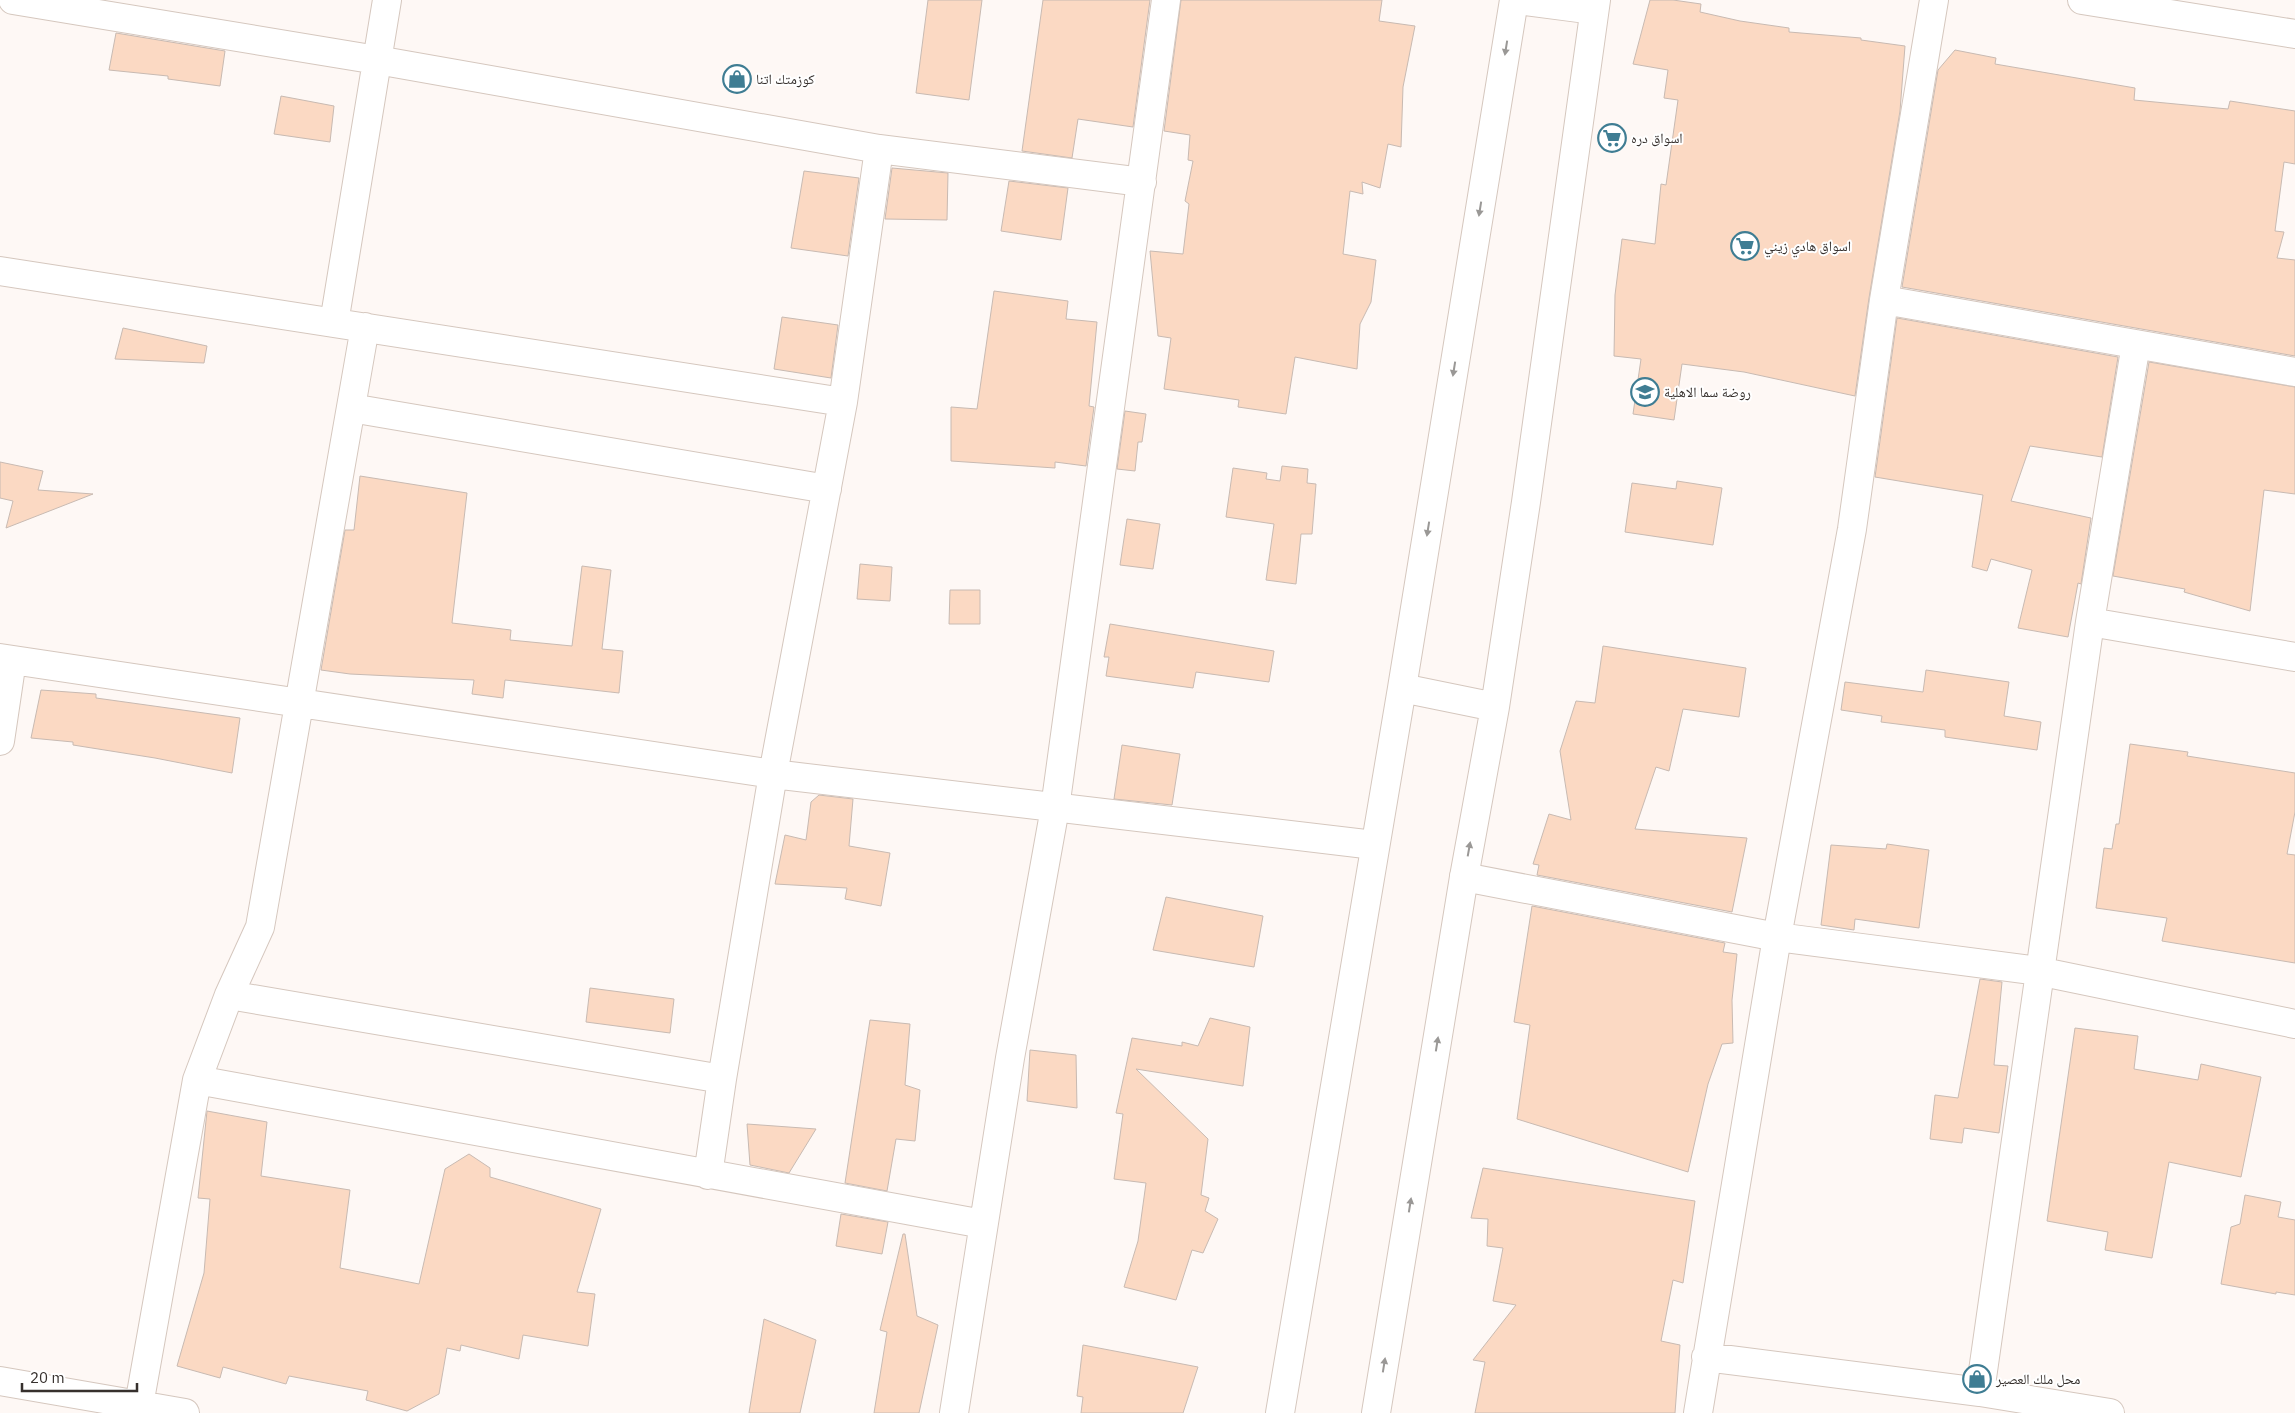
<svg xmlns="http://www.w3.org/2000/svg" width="2295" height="1413" font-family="'IBM Plex Sans','Noto Naskh Arabic',sans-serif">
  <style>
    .building { fill: #fbd9c3; stroke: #c8bab2 }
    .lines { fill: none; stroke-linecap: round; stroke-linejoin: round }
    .minor-casing { stroke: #d5c7be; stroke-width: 30 }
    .tertiary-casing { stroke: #d5c7be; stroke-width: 30 }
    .minor { stroke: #fff; stroke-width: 28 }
    .tertiary { stroke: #fff; stroke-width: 28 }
    .oneway { fill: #9a9896 }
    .labels { text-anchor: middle; stroke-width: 4; stroke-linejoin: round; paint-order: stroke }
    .poi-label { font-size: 14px; fill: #36302d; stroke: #fff; text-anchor: start }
  </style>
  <rect width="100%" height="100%" fill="#fef8f5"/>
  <path class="building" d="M 928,0 L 982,0 L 969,100 L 916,93 Z
    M 1043,0 L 1150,0 L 1133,127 L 1078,119 L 1072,158 L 1022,151 Z
    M 1181,0 L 1382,0 L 1379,21 L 1415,26 L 1403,87 L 1401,147 L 1388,144 L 1380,188 L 1362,182 L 1363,194 L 1350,191 L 1343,254 L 1376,260 L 1371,302 L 1360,324 L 1357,369 L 1295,357 L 1286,414 L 1238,407 L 1239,400 L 1164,389 L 1171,338 L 1158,336 L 1150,251 L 1183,254 L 1189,204 L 1185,201 L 1193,161 L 1188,160 L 1190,135 L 1164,131 Z
    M 1650,0 L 1673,0 L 1701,4 L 1700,12 L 1740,21 L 1789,28 L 1789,32 L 1861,38 L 1861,40 L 1905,46 L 1900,111 L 1869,298 L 1855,396 L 1744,372 L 1682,364 L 1674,420 L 1633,414 L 1641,359 L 1614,356 L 1615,295 L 1622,239 L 1655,244 L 1661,184 L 1666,185 L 1678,100 L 1664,98 L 1668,70 L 1633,64 Z
    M 116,33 L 225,51 L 220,86 L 168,79 L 168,76 L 109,70 Z
    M 1955,50 L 1996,58 L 1995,64 L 2135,88 L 2134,100 L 2228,109 L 2230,101 L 2295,111 L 2295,164 L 2284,162 L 2275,231 L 2284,232 L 2277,258 L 2295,260 L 2295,356 L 1902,287 L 1938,70 Z
    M 281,96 L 334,106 L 330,142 L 274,134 Z
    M 892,168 L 948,173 L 947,220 L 885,219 Z
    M 804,171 L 859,178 L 848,256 L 791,248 Z
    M 1009,181 L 1068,188 L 1061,240 L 1001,231 Z
    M 994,291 L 1068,301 L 1066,319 L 1097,322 L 1089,406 L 1094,407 L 1086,466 L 1055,462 L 1055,468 L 951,461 L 951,407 L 977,409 Z
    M 782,317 L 838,325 L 831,378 L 774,369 Z
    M 1897,318 L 2118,357 L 2102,457 L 2030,446 L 2011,501 L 2091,518 L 2081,584 L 2078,583 L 2068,637 L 2018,628 L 2032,570 L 1991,559 L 1987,571 L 1972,567 L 1983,495 L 1875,477 Z
    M 123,328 L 207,346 L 204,363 L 115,359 Z
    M 2149,362 L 2295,387 L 2295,494 L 2264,490 L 2250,611 L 2184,592 L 2185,589 L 2113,576 Z
    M 1125,411 L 1146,414 L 1142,442 L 1138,442 L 1135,471 L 1117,469 Z
    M 0,462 L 43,471 L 38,490 L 93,494 L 6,528 L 13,501 L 0,498 Z
    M 1282,466 L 1308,469 L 1307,483 L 1316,484 L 1312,534 L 1301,534 L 1296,584 L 1266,580 L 1274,524 L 1226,517 L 1233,468 L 1267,473 L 1266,479 L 1280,481 Z
    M 360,476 L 467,493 L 452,623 L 511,630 L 510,640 L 572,646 L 582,566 L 611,570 L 602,649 L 623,651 L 619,693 L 505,680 L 503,698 L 472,694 L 474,680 L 350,674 L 321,670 L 345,530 L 354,530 Z
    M 1677,481 L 1722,488 L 1713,545 L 1625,532 L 1632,483 L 1676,489 Z
    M 1127,519 L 1160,524 L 1153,569 L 1120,565 Z
    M 860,564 L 892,567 L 890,601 L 857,599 Z
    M 950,590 L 980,590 L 980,624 L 949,624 Z
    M 1110,624 L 1274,651 L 1269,682 L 1196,672 L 1193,688 L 1106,676 L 1109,657 L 1104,657 Z
    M 1603,646 L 1746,668 L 1739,717 L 1683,709 L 1669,771 L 1656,767 L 1635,829 L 1747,838 L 1732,912 L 1537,875 L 1539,865 L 1533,864 L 1549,814 L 1571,820 L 1560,751 L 1576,701 L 1595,703 Z
    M 1926,670 L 2009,682 L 2004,716 L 2041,722 L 2037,750 L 1945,737 L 1945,730 L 1881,722 L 1882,716 L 1841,710 L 1845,682 L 1923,692 Z
    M 41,690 L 96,694 L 96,698 L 240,718 L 232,773 L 155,758 L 73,745 L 73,742 L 31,738 Z
    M 2130,744 L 2188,752 L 2187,756 L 2295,773 L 2295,812 L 2287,854 L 2295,855 L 2295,963 L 2162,941 L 2167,918 L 2096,908 L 2104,848 L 2112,849 L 2116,824 L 2119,824 Z
    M 1122,745 L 1180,754 L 1172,805 L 1114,799 Z
    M 819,795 L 853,799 L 849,846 L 890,853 L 881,906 L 845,899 L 847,888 L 775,884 L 785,835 L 806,840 L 811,802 Z
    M 1887,844 L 1929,850 L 1919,928 L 1855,919 L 1854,930 L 1821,925 L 1831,845 L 1886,849 Z
    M 1166,897 L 1263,916 L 1254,967 L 1153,950 Z
    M 1532,906 L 1725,943 L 1723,952 L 1737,954 L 1732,1000 L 1733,1043 L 1722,1044 L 1708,1084 L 1688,1172 L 1517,1119 L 1530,1025 L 1514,1022 Z
    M 1980,979 L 2002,982 L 1994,1065 L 2008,1066 L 1999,1133 L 1964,1128 L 1962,1143 L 1930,1139 L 1935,1095 L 1958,1098 Z
    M 590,988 L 674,999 L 670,1033 L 586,1022 Z
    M 1210,1018 L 1250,1027 L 1243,1086 L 1136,1069 L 1208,1139 L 1201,1195 L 1209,1198 L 1205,1211 L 1218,1219 L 1203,1253 L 1192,1250 L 1176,1300 L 1124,1287 L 1138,1241 L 1146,1183 L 1114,1179 L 1123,1114 L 1116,1113 L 1132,1038 L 1182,1046 L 1182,1042 L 1198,1046 Z
    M 870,1020 L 910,1024 L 905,1085 L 920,1090 L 915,1141 L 896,1139 L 887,1191 L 845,1183 Z
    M 2075,1028 L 2138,1036 L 2134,1069 L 2198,1080 L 2201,1064 L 2261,1077 L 2241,1177 L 2169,1162 L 2152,1258 L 2105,1250 L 2108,1232 L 2047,1221 Z
    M 1030,1050 L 1076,1055 L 1077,1108 L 1027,1101 Z
    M 207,1111 L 267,1122 L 261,1176 L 350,1190 L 340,1268 L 419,1284 L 445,1169 L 469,1154 L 490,1168 L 490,1177 L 601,1209 L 577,1292 L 595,1294 L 588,1346 L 523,1335 L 519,1359 L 461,1345 L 460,1351 L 447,1348 L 439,1394 L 407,1411 L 366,1400 L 368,1391 L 289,1376 L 286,1384 L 223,1367 L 220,1378 L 177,1366 L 204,1273 L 210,1199 L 198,1198 Z
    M 747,1124 L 816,1129 L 789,1173 L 750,1165 Z
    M 1483,1168 L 1695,1201 L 1683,1283 L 1673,1280 L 1661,1341 L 1680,1345 L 1675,1413 L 1475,1413 L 1485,1362 L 1473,1360 L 1516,1305 L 1493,1301 L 1503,1248 L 1487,1246 L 1488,1219 L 1471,1218 Z
    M 2245,1195 L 2281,1202 L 2278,1217 L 2295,1220 L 2295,1295 L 2276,1292 L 2276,1294 L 2221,1284 L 2231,1227 L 2240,1224 Z
    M 841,1214 L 888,1222 L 882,1254 L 836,1246 Z
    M 903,1234 L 905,1234 L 917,1316 L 938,1325 L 919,1413 L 874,1413 L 887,1332 L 880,1330 Z
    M 764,1319 L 816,1340 L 800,1413 L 749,1413 Z
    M 1083,1345 L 1198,1367 L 1183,1413 L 1081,1413 L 1083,1397 L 1077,1396 Z"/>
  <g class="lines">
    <defs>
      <path id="minor" d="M 13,0 L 377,60 L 879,149 L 1142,182
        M 2082,0 L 2295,34
        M 0,271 L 843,402
        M 1884,300 L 2295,372
        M 334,323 L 387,0
        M 2136,344 L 2090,622 L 2295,657
        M 351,408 L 827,489
        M 0,658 L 773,774 L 1374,845
        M 0,741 L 12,660
        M 1464,877 L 1777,937 L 2038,971 L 2295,1024
        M 229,995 L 722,1079
        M 197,1080 L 983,1224
        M 708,1175 L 722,1079 L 773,774 L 843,402 L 879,149
        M 1706,1357 L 1980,1392 L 2110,1413
        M 0,1381 L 185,1413
        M 1980,1392 L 2090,622
        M 139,1405 L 197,1080 L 229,995 L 260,927 L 365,327
        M 954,1413 L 1010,1058 L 1055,808 L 1166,0
        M 1698,1413 L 1777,937 L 1852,529 L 1884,300 L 1934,0"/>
      <path id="tertiary" d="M 1518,0 L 1594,10
        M 1402,688 L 1495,707
        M 1280,1413 L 1402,688 L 1514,0
        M 1376,1413 L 1464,877 L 1495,707 L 1526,502 L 1596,0"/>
    </defs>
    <use href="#minor" class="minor-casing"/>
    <use href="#tertiary" class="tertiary-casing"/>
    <use href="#minor" class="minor"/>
    <use href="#tertiary" class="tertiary"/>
  </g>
  <defs><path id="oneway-solid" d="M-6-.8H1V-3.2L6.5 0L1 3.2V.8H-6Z" transform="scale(1.25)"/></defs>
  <g class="oneway">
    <use href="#oneway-solid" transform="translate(1506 48) rotate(99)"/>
    <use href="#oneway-solid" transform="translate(1480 209) rotate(99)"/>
    <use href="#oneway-solid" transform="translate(1454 369) rotate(99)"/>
    <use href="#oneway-solid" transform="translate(1428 529) rotate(99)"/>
    <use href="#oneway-solid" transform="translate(1469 849) rotate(-80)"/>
    <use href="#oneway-solid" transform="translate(1437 1044) rotate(-81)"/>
    <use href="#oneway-solid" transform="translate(1410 1205) rotate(-81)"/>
    <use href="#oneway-solid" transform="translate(1384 1365) rotate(-81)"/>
  </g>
  <defs>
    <symbol id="shop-ring" viewBox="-11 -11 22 22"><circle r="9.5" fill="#fff" stroke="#3f7d93" stroke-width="1.5"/><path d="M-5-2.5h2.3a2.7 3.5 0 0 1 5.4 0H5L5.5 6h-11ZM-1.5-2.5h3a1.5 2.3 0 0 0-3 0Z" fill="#3f7d93"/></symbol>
    <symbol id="supermarket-ring" viewBox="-11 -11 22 22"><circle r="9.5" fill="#fff" stroke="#3f7d93" stroke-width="1.5"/><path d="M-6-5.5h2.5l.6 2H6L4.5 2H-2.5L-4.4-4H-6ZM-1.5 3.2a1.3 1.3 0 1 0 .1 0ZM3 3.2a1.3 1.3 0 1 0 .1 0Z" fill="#3f7d93"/></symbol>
    <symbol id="school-ring" viewBox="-11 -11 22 22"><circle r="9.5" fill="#fff" stroke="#3f7d93" stroke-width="1.5"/><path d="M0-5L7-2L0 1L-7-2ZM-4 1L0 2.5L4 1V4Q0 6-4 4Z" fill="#3f7d93"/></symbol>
  </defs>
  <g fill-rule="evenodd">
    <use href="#shop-ring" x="721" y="63" width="32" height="32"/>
    <use href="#supermarket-ring" x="1596" y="122" width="32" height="32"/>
    <use href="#supermarket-ring" x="1729" y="230" width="32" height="32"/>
    <use href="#school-ring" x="1629" y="376" width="32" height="32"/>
    <use href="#shop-ring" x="1961" y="1363" width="32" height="32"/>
  </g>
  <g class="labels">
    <g class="poi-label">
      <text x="756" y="84">كوزمتك اتنا</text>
      <text x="1631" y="143">اسواق دره</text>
      <text x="1764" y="251">اسواق هادي زيني</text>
      <text x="1664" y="397">روضة سما الاهلية</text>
      <text x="1996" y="1384">محل ملك العصير</text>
    </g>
  </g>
  <path d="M22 1383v8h115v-8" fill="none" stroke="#36302d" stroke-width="2.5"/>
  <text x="30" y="1383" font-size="15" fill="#36302d" stroke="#ffffff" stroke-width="4" paint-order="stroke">20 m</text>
</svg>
